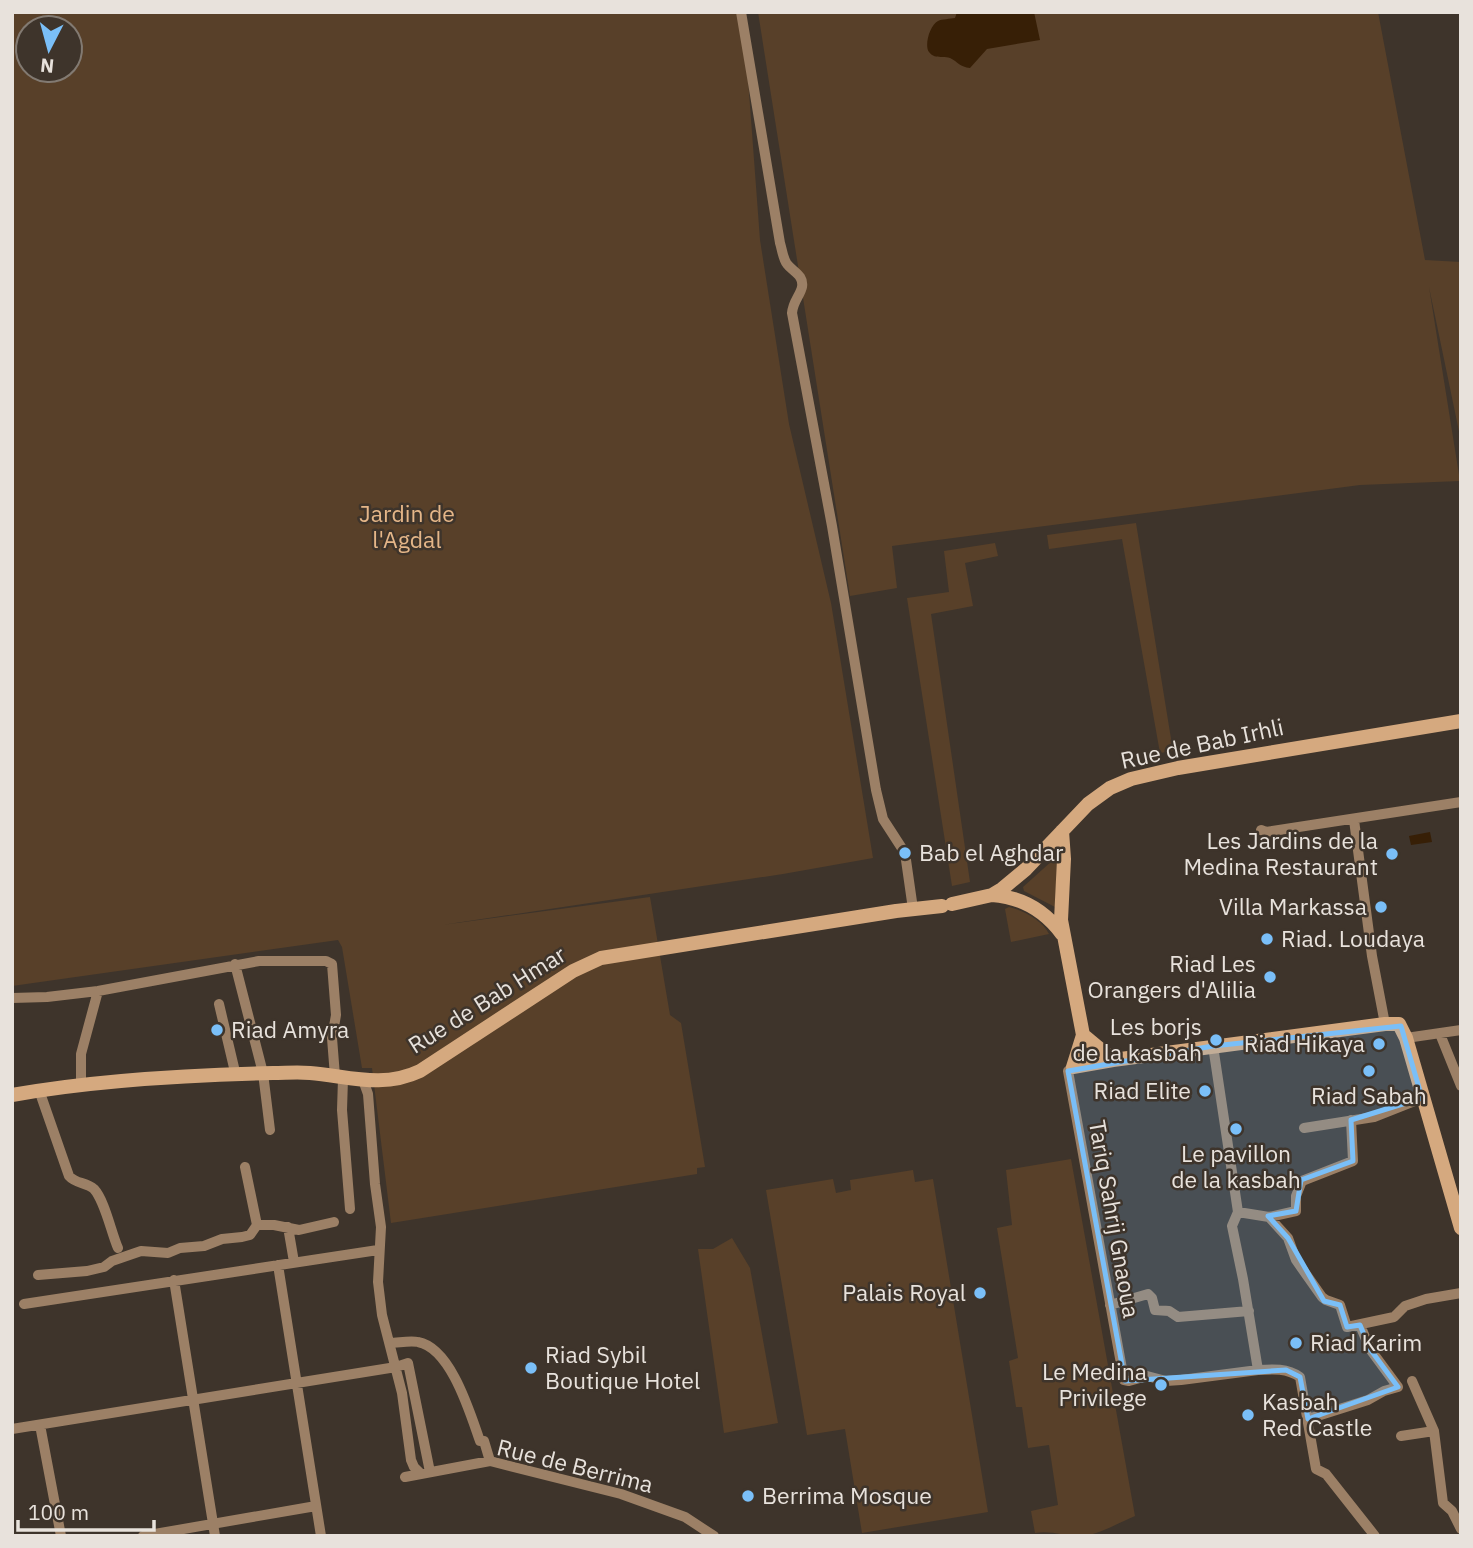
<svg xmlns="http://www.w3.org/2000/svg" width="1473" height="1548" font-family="'IBM Plex Sans',sans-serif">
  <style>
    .green { fill: #584029; fill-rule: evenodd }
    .water { fill: #371f06 }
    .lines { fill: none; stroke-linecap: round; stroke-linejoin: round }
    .street { stroke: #9c8066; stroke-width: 10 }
    .secondary { stroke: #d5a97f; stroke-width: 14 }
    .marked { fill: #7abff8; fill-opacity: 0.2; stroke: #7abff8; stroke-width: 5; stroke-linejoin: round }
    .poi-dot { fill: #7abff8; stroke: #3e342b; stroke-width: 2.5 }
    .labels { text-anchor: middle; stroke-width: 5; stroke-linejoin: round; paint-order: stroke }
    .park-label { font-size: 23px; fill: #e5b688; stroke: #3e342b }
    .street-label { font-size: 23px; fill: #e8e2dc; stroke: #3e342b }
    .poi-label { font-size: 23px; fill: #e8e2dc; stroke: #3e342b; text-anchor: end }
  </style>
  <rect width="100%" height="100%" fill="#3e342b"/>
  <path class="green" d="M 12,12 L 743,12 L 760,240 L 789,424 L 831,603 L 873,858 L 783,874 L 442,925 L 650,897 L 670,1015 L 681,1023 L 705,1167 L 697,1168 L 697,1174 L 391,1223 L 372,1068 L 362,1068 L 342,947 L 338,940 L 12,986 ZM 28,28 L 70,28 L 70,70 L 28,70 Z
    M 758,12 L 1378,12 L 1425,260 L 1461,262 L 1461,441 L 1429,287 L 1460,481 L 1360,485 L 892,546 L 897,588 L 850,596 Z
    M 1136,523 L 1173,751 L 1160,753 L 1122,539 L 1049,549 L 1047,535 Z
    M 995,543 L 998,556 L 965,563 L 973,606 L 931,614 L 970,882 L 952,886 L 907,598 L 949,592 L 944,551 Z
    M 1053,860 L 1057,863 L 1055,907 L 1024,891 L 1023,887 Z
    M 1009,907 C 1023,910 1043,921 1049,934 L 1011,942 L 1005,909 Z
    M 1071,1159 L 1135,1516 C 1120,1522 1100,1534 1084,1536 C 1067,1537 1051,1530 1035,1533 L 1031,1511 L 1058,1505 L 1049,1445 L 1028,1448 L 1022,1407 L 1016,1407 L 1009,1361 L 1018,1358 L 997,1228 L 1012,1225 L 1006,1170 Z
    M 913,1170 L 915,1182 L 933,1179 L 988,1512 L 862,1533 L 845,1429 L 807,1435 L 766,1190 L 833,1179 L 836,1193 L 851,1190 L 850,1180 Z
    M 732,1238 L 750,1268 L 778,1423 L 724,1433 L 698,1249 L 713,1249 Z"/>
  <path class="water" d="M 957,12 L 1034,12 L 1040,40 L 987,49 L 970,68 C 960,67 958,62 950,58 C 943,55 935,60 929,52 C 924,45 930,25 938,21 C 942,19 950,19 955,18 Z
    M 1430,832 L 1432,842 L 1411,845 L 1409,836 Z"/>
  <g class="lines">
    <path class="street" d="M 741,12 L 780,243 C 782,249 783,259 787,264 C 793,272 804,275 802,287 C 800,296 793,301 792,313 L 832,526 L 876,790 L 883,819 L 905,853 L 913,909
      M 1354,820 L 1372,956 L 1385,1024
      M 1261,830 L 1266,832 L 1461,802
      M 235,964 L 263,1073 L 270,1130
      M 12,998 L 47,997 L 98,991 L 259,961 L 326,961 L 332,964 L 336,1015 L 332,1038 L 335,1076
      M 219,1004 L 236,1076
      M 1440,1034 L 1461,1086
      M 1406,1038 L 1461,1030
      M 1213,1046 L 1238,1212
      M 1073,1067 L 1068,1071 L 1124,1380 L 1129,1381 L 1147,1376 L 1166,1381 L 1181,1380 L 1258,1370
      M 343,1079 L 342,1110 L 350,1209
      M 363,1080 L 368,1094 L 375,1184 L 381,1227 L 378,1282 L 382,1315 L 402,1393 L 411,1460 L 414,1467 L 421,1474
      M 81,1086 L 81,1054 L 98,991
      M 39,1090 L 69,1176 C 76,1184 86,1182 94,1189 C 105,1201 111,1232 118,1248
      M 1304,1128 L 1374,1117 L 1422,1098
      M 245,1167 L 257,1225
      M 1238,1212 L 1232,1226 L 1243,1279 L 1258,1370 C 1273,1369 1287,1368 1300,1377 L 1316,1469 L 1326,1474 L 1375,1536
      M 1238,1212 L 1269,1217 L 1288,1238 L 1296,1260 L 1322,1297 L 1326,1300 L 1340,1305 L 1347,1327 L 1394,1317 L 1405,1306 L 1426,1299 L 1461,1293
      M 1269,1217 L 1296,1211 L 1296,1196 L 1302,1181 L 1353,1161 L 1351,1120
      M 288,1227 L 294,1262
      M 278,1265 L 321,1536
      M 38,1275 L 87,1271 L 104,1267 L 112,1261 L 141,1251 L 168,1253 L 180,1248 L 204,1246 L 222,1239 L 242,1237 L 250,1235 L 257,1225 L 274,1225 L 299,1230 L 334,1222
      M 174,1280 L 215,1536
      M 24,1304 L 378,1250
      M 1110,1305 L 1148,1294 L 1152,1298 L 1155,1310 L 1169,1311 L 1178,1317 L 1249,1311
      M 390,1343 C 398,1343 410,1340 418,1342 C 451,1348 470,1413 480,1441 L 484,1441 L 490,1461
      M 1308,1419 L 1368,1400 L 1384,1391 L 1398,1387 L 1370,1349 L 1360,1325
      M 40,1425 L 61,1536
      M 12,1429 L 396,1367 L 408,1363 L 430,1472
      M 1434,1431 L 1443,1503 L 1452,1511 L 1461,1529
      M 1401,1436 L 1434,1431 L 1412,1381
      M 405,1477 L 490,1461 L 621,1494 L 685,1517 L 714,1536
      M 143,1536 L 316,1506"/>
    <path class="secondary" d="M 1062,831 L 1064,859 L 1061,920 L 1083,1035 L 1073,1067 L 1113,1060 L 1385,1024 L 1399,1024 L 1406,1038 L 1461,1228
      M 992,895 C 1021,897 1045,911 1062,934
      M 952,904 L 992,895 L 1002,889 L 1026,869 L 1088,804 L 1110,788 L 1131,779 L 1178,768 L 1461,721
      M 1083,1035 L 1113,1060
      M 12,1095 C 95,1080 188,1075 273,1073 C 285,1073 298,1072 310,1073 C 348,1076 382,1089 420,1071 L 573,971 L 601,958 L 896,911 L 942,906"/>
  </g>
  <path class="marked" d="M 1401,1026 L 1422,1098 L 1351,1120 L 1353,1161 L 1301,1180 L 1296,1211 L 1268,1216 L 1288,1238 L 1324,1301 L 1340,1305 L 1347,1327 L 1360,1325 L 1370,1349 L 1398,1387 L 1308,1419 L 1300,1377 L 1286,1370 L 1125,1381 L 1068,1071 L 1213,1046 Z"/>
  <g class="poi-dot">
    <circle cx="905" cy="853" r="7"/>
    <circle cx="1392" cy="854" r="7"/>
    <circle cx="1381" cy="907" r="7"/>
    <circle cx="1267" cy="939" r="7"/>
    <circle cx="1270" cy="977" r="7"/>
    <circle cx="217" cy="1030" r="7"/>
    <circle cx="1216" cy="1040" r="7"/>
    <circle cx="1379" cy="1044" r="7"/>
    <circle cx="1369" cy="1071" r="7"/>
    <circle cx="1205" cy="1091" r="7"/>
    <circle cx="1236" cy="1129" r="7"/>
    <circle cx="980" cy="1293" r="7"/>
    <circle cx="1296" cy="1343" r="7"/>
    <circle cx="531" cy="1368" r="7"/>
    <circle cx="1161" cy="1385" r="7"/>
    <circle cx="1248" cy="1415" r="7"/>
    <circle cx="748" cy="1496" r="7"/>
  </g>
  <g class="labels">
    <g class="park-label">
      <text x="407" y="522">Jardin de<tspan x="407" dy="26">l'Agdal</tspan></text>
    </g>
    <g class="street-label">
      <text transform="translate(1202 744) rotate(-12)" y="8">Rue de Bab Irhli</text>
      <text transform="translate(487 1000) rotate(-32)" y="8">Rue de Bab Hmar</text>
      <text transform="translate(1114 1219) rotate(80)" y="8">Tariq Sahrij Gnaoua</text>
      <text transform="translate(575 1466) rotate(14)" y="8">Rue de Berrima</text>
    </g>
    <g class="poi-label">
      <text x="1378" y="849">Les Jardins de la<tspan x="1378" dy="26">Medina Restaurant</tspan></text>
      <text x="919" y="861" text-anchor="start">Bab el Aghdar</text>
      <text x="1367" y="915">Villa Markassa</text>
      <text x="1281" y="947" text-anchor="start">Riad. Loudaya</text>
      <text x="1256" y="972">Riad Les<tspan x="1256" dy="26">Orangers d'Alilia</tspan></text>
      <text x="1202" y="1035">Les borjs<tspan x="1202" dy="26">de la kasbah</tspan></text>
      <text x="231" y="1038" text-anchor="start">Riad Amyra</text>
      <text x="1365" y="1052">Riad Hikaya</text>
      <text x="1191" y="1099">Riad Elite</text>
      <text x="1369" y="1104" text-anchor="middle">Riad Sabah</text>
      <text x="1236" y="1162" text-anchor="middle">Le pavillon<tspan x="1236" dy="26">de la kasbah</tspan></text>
      <text x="966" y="1301">Palais Royal</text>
      <text x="1310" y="1351" text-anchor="start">Riad Karim</text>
      <text x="545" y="1363" text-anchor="start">Riad Sybil<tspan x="545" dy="26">Boutique Hotel</tspan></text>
      <text x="1147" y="1380">Le Medina<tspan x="1147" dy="26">Privilege</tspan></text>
      <text x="1262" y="1410" text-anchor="start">Kasbah<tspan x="1262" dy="26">Red Castle</tspan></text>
      <text x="762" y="1504" text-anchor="start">Berrima Mosque</text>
    </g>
  </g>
  <rect width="1473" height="1548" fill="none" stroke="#e8e2dc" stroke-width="28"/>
  <g transform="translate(49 49) rotate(186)"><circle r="33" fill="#3e342b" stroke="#827a72" stroke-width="2"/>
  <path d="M0-5L12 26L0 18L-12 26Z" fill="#7abff8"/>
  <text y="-10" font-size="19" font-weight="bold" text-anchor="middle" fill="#e8e2dc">N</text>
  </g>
  <path d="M18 1520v10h136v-10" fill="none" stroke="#e8e2dc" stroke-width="3.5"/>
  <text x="28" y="1520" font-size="21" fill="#e8e2dc" stroke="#3e342b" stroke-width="5" paint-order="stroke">100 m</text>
</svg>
